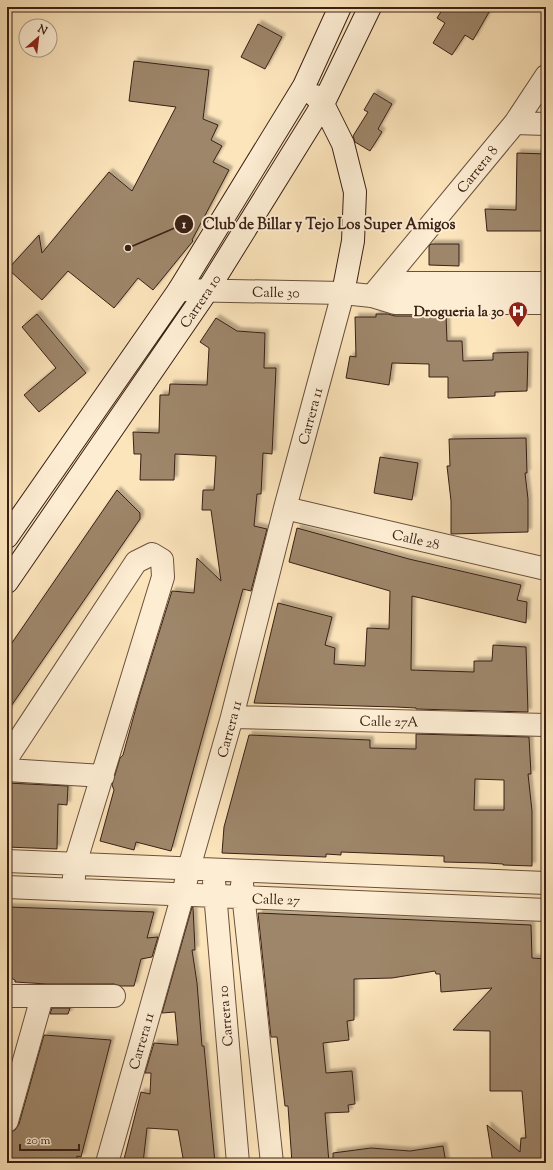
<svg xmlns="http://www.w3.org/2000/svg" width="553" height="1170" font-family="'Sorts Mill Goudy',serif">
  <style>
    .building { fill: #9e866b; stroke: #392015; fill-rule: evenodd; filter: url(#shadow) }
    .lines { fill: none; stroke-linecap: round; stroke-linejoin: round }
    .minor-casing { stroke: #6a513e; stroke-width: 24 }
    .tertiary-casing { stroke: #6a513e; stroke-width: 24 }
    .secondary-casing { stroke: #392015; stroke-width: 24 }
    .minor { stroke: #fdedd3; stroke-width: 22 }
    .tertiary { stroke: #fdedd3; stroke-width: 22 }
    .secondary { stroke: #fdedd3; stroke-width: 22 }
    .labels { text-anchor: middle; stroke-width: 4; stroke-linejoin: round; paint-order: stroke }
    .street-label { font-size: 14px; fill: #392015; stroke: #fdedd3 }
    .poi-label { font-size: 14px; font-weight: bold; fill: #392015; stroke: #fdedd3; text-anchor: end }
    .leader { fill: none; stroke: #392015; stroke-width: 1.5 }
    .callout-dot { fill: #392015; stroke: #fdedd3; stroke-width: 1.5 }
    .mark-label { font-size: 12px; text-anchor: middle; font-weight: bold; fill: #fff }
    .callout-label { font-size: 15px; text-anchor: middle; font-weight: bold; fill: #392015; stroke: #fdedd3; stroke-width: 4; stroke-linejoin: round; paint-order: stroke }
  </style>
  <defs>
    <filter id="shadow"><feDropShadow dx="3.5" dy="-3.5" stdDeviation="1" flood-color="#0004"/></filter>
  </defs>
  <rect width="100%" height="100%" fill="#fce4bb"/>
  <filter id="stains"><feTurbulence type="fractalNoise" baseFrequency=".005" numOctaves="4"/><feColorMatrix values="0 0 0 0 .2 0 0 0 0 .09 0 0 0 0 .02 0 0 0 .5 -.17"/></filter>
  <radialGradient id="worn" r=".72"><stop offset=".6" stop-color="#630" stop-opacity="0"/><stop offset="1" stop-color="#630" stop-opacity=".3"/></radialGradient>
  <path class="building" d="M 444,7 L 492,7 L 473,40 L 465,35 L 452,55 L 433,43 L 445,23 L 437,18 Z
    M 258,24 L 282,37 L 265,69 L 241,57 Z
    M 134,61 L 209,70 L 203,119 L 218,125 L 211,140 L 222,146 L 213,162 L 229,170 L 192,240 L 193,241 L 153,290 L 138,278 L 114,308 L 68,271 L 42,300 L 8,269 L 39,235 L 42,253 L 109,172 L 132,191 L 176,107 L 129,101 Z
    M 374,93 L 392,104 L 378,129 L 382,132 L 370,151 L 355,142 L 353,136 L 368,112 L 364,110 Z
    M 517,153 L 546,154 L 546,231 L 487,231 L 485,209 L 516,210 Z
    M 431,244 L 459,244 L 459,266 L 429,265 L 429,246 Z
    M 37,314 L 86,373 L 39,412 L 24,395 L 56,368 L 22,327 Z
    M 376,314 L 388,314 L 395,316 L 446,316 L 447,341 L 462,341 L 463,361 L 493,360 L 493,353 L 528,352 L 527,391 L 495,392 L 495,396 L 448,398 L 448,377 L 429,377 L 429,364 L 392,363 L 389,385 L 346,378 L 350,356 L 356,357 L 355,317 L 376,317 Z
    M 216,318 L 237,331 L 265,333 L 264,368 L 276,368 L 272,454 L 263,453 L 261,494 L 257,494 L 254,526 L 267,529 L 251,591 L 243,589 L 171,851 L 136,842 L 134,850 L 100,841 L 114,790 L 112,785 L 120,758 L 123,755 L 139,697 L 172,591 L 194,593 L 197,558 L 221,581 L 211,510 L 202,510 L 203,490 L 214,490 L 216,456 L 175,454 L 174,480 L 140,480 L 141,454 L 134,454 L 133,432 L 159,433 L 160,395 L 169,395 L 170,384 L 207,385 L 209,348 L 200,342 Z
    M 526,438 L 527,473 L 525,473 L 528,499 L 528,532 L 451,534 L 451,501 L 447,466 L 450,466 L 449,439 Z
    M 380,457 L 418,463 L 412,500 L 374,493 Z
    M 117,490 L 140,513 L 140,519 L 7,712 L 7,650 Z
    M 297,528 L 409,559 L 521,585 L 517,600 L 527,602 L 526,623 L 412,596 L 411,670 L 474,672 L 474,661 L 492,661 L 493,645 L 526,647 L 528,712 L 416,709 L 416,708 L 396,707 L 254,703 L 278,603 L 332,617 L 325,645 L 335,648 L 334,664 L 365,666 L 367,628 L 389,629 L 390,591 L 289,562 Z
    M 416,734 L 529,737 L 531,774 L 528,774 L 532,811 L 532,866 L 503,865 L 503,864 L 487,863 L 444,862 L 444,856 L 341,852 L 341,855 L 326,854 L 326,857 L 222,853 L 224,827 L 249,735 L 370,740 L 370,748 L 416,749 ZM 475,779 L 504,780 L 504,810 L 474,810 Z
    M 7,783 L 68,786 L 67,805 L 58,804 L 57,849 L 7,847 Z
    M 7,907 L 154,912 L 147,938 L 158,937 L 152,957 L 141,959 L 134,986 L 121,986 L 114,984 L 47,984 L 15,982 L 15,980 L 7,976 Z
    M 192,907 L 193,907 L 195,950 L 192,950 L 197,983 L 202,1046 L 204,1046 L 215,1163 L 209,1163 L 183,1158 L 178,1130 L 147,1128 L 143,1163 L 123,1163 L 141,1092 L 150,1094 L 151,1073 L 145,1073 L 154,1043 L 178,1045 L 175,1012 L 162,1013 Z
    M 258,913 L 531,925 L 532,958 L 546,959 L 546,1163 L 493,1163 L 487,1125 L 520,1152 L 521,1138 L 526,1138 L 522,1091 L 490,1091 L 490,1031 L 453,1030 L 492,988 L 441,992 L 440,974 L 436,974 L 435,971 L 392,978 L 354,979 L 354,1020 L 347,1021 L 349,1040 L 323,1043 L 326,1073 L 352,1071 L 355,1104 L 348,1105 L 349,1112 L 325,1113 L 329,1163 L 292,1163 L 288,1106 L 285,1106 L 277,1037 L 271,1037 Z
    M 52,1008 L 70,1008 L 68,1014 L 50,1014 Z
    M 44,1035 L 111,1040 L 81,1157 L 77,1156 L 76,1163 L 7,1163 L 7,1135 L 8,1133 L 15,1130 L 19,1124 Z
    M 443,1146 L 446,1163 L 333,1163 L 333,1153 L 371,1148 L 410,1151 Z"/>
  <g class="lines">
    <defs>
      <path id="minor" d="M 515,123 L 546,124
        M 372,296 L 515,123 L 546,76
        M 285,508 L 546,569
        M 232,717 L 546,725
        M 7,758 L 136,562 L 152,554 L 162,560 L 163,577 L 75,864 L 73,890
        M 7,770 L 103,776
        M 7,861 L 546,883
        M 214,881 L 238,1163
        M 242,884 L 272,1163
        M 7,887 L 546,910
        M 7,996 L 114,996
        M 7,1121 L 42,997
        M 107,1163 L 183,894 L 189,868 L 232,717 L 285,508 L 343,293"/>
      <path id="tertiary" d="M 179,290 L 343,293 L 372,296 L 395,303 L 546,303
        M 372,296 L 395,283 L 546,283"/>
      <path id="secondary" d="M 315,96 L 323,104 L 343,144 L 355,192 L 353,241 L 343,293
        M 7,537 L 179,290 L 304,86 L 340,7
        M 7,582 L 207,291 L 323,104 L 370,7"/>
    </defs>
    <use href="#minor" class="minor-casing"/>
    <use href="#tertiary" class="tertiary-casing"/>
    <use href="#secondary" class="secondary-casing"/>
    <use href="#minor" class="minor"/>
    <use href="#tertiary" class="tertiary"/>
    <use href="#secondary" class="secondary"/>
  </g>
  <defs>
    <symbol id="hospital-pin" viewBox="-11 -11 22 30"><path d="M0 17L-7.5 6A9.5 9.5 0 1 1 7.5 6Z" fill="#8f2418" stroke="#fdedd3"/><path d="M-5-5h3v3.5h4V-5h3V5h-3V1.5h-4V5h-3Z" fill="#fff"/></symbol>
  </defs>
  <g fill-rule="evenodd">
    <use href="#hospital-pin" x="507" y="300" width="22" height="30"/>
  </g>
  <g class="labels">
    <g class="street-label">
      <text transform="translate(477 169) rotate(-51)" y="5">Carrera 8</text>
      <text transform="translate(276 292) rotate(1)" y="5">Calle 30</text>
      <text transform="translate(200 301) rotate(-56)" y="5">Carrera 10</text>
      <text transform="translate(310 416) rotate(-75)" y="5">Carrera 11</text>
      <text transform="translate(416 539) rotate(13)" y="5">Calle 28</text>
      <text transform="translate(389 721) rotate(1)" y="5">Calle 27A</text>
      <text transform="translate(229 729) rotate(-75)" y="5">Carrera 11</text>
      <text transform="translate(276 899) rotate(2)" y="5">Calle 27</text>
      <text transform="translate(225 1016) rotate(-95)" y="5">Carrera 10</text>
      <text transform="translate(141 1041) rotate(-74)" y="5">Carrera 11</text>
    </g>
    <g class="poi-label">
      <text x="504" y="316">Drogueria la 30</text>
    </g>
  </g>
  <path class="leader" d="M128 248L184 224"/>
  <g class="callout-dot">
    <circle cx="128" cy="248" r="4"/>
    <circle cx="184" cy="224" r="10"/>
  </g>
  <g class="mark-label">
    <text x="184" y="228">1</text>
  </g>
  <g class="callout-label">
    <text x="329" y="229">Club de Billar y Tejo Los Super Amigos</text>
  </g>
  <rect width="553" height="1170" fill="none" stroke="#fce4bb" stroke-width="24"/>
  <rect x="8" y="8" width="537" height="1154" fill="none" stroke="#392015" stroke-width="2"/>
  <rect x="12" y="12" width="529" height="1146" fill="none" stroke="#392015"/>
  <g transform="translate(38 38) rotate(28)"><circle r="19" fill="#fdedd3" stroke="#af9b87"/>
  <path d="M0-3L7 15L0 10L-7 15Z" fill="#8f2418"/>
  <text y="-6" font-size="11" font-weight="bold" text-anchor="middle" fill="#392015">N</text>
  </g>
  <path d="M20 1144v6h59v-6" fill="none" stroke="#392015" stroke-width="2"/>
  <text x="26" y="1144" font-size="12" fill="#392015" stroke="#fdedd3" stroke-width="3" paint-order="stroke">20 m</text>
  <rect width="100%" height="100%" filter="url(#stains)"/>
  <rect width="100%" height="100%" fill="url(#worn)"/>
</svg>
